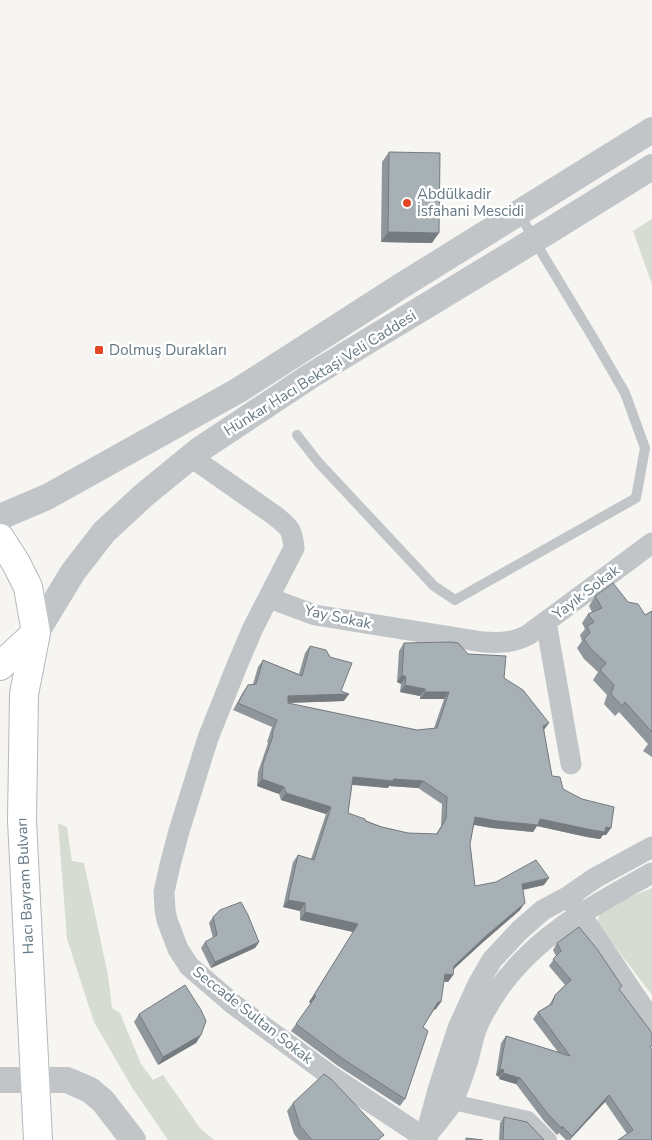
<svg xmlns="http://www.w3.org/2000/svg" width="652" height="1140" font-family="'Nunito Sans',sans-serif">
  <style>
    .green { fill: #d7dcd3 }
    .lines { fill: none; stroke-linecap: round; stroke-linejoin: round }
    .secondary-casing { stroke: #b3b9bd; stroke-width: 30 }
    .service { stroke: #c1c5c8; stroke-width: 10 }
    .pedestrian { stroke: #c1c5c8; stroke-width: 16 }
    .minor { stroke: #c1c5c8; stroke-width: 21 }
    .tertiary { stroke: #c1c5c8; stroke-width: 26 }
    .secondary { stroke: #fff; stroke-width: 28 }
    .wall { fill: #90979c; fill-rule: evenodd }
    .shaded-wall { fill: #757b7f }
    .building { fill: #a7b0b5; stroke: #757b7f; fill-rule: evenodd }
    .poi-dot { fill: #e44623; stroke: #fff; stroke-width: 2 }
    .labels { text-anchor: middle; stroke-width: 5; stroke-linejoin: round; paint-order: stroke }
    .poi-label { font-size: 15px; fill: #647783; stroke: #fff; text-anchor: start }
    .street-label { font-size: 15px; fill: #647783; stroke: #fff }
  </style>
  <rect width="100%" height="100%" fill="#f6f5f2"/>
  <path class="green" d="M 652,219 L 652,284 L 633,231 Z
    M 58,823 L 67,827 L 72,861 L 84,863 L 108,975 L 112,1008 L 120,1013 L 141,1064 L 153,1080 L 163,1075 L 200,1128 L 214,1140 L 168,1140 L 133,1089 L 94,1022 L 67,939 Z
    M 652,888 L 652,995 L 597,923 L 601,911 L 623,900 Z"/>
  <g class="lines">
    <defs>
      <path id="secondary" d="M 0,538 L 16,563 L 28,587 L 36,633 L 24,694 L 22,820 L 38,1140
        M 0,666 L 36,633"/>
    </defs>
    <use href="#secondary" class="secondary-casing"/>
    <path class="service" d="M 297,435 L 318,462 L 434,586 L 455,600 L 636,498 L 645,448 L 625,393 L 592,336 L 534,240 L 520,214"/>
    <path class="pedestrian" d="M 453,1102 L 528,1119 L 549,1140"/>
    <path class="minor" d="M 191,457 L 274,515 C 289,527 292,528 294,548 L 253,628 L 238,663 L 208,738 L 179,831 L 170,865 L 164,892 L 165,910 L 167,920 L 178,949 L 189,966 L 233,1004 L 331,1076 L 425,1138
      M 269,598 L 315,615 L 483,642 C 499,643 513,643 528,635 L 652,543
      M 546,622 L 571,764
      M 573,903 L 652,1021
      M 431,1130 C 438,1121 449,1110 454,1099 C 459,1087 464,1073 468,1060 C 471,1049 473,1037 477,1027 C 483,1013 490,1002 498,990 C 537,934 594,905 652,873
      M 425,1138 L 438,1090 L 458,1028 L 478,984 L 492,960 L 520,930 L 543,910 L 569,896 L 595,878 L 652,847"/>
    <path class="tertiary" d="M 0,517 L 47,497 L 239,390 L 401,286 L 652,130
      M 36,633 L 73,572 L 104,532 L 144,495 L 199,450 L 312,375 L 515,252 L 652,167
      M 0,1080 L 67,1080 L 90,1090 L 103,1101 L 133,1140
      M 424,1140 L 425,1138"/>
    <use href="#secondary" class="secondary"/>
  </g>
  <path class="wall" d="M 389,152 L 432,243 L 381,242 L 382,162 Z
    M 595,596 L 628,602 L 645,615 L 652,611 L 652,757 L 643,751 L 648,744 L 619,712 L 615,716 L 604,704 L 607,695 L 593,680 L 598,672 L 584,659 L 577,648 L 582,641 L 580,635 L 585,629 L 582,623 L 588,614 L 592,612 L 589,606 Z
    M 404,643 L 468,654 L 504,678 L 544,730 L 552,776 L 563,789 L 611,828 L 606,835 L 603,835 L 600,839 L 587,837 L 537,826 L 533,832 L 492,828 L 474,825 L 470,844 L 475,886 L 544,885 L 523,890 L 520,910 L 482,943 L 454,969 L 453,975 L 448,982 L 444,981 L 436,1009 L 434,1010 L 423,1027 L 405,1099 L 400,1106 L 338,1066 L 291,1031 L 311,1003 L 309,1002 L 353,932 L 300,920 L 300,911 L 283,907 L 293,862 L 298,855 L 311,859 L 326,814 L 281,800 L 279,794 L 257,786 L 258,772 L 268,743 L 267,742 L 272,727 L 233,710 L 243,692 L 248,685 L 253,684 L 258,667 L 263,660 L 299,674 L 305,653 L 310,646 L 341,691 L 344,701 L 288,703 L 417,730 L 434,728 L 444,699 L 420,699 L 420,696 L 400,692 L 401,684 L 397,682 L 399,651 ZM 352,785 L 388,788 L 389,786 L 418,788 L 442,804 L 441,826 L 436,834 L 408,833 L 382,827 L 348,813 Z
    M 213,917 L 259,942 L 255,948 L 211,968 L 201,948 L 205,942 L 213,938 L 209,923 Z
    M 557,943 L 620,990 L 652,1140 L 627,1134 L 605,1102 L 570,1140 L 566,1140 L 559,1133 L 557,1135 L 544,1121 L 516,1084 L 499,1079 L 499,1077 L 496,1075 L 501,1043 L 506,1036 L 558,1052 L 533,1019 L 538,1012 L 549,1005 L 551,1002 L 555,995 L 565,985 L 549,966 L 556,956 L 553,950 Z
    M 139,1014 L 201,1035 L 196,1043 L 158,1065 L 134,1022 Z
    M 293,1103 L 380,1140 L 299,1140 L 294,1134 L 287,1111 Z
    M 504,1117 L 544,1140 L 499,1140 L 500,1123 Z"/>
  <path class="shaded-wall" d="M 388,232 L 439,233 L 432,243 L 381,242 Z
    M 402,675 L 406,677 L 401,684 L 397,682 Z
    M 405,685 L 425,689 L 420,696 L 400,692 Z
    M 425,692 L 449,692 L 444,699 L 420,699 Z
    M 349,694 L 344,701 L 283,703 L 288,696 Z
    M 549,723 L 544,730 L 538,733 L 543,726 Z
    M 353,777 L 394,779 L 423,781 L 418,788 L 389,786 L 388,788 L 348,784 Z
    M 262,779 L 284,787 L 279,794 L 257,786 Z
    M 286,793 L 331,807 L 326,814 L 281,800 Z
    M 475,817 L 540,819 L 611,828 L 606,835 L 603,835 L 600,839 L 587,837 L 537,826 L 533,832 L 492,828 L 470,824 Z
    M 549,878 L 544,885 L 517,891 L 522,884 Z
    M 288,900 L 305,903 L 300,911 L 283,907 Z
    M 525,903 L 520,910 L 482,943 L 449,973 L 454,966 L 487,935 Z
    M 305,912 L 358,924 L 353,932 L 300,920 Z
    M 259,942 L 255,948 L 211,968 L 215,962 Z
    M 445,974 L 453,975 L 448,982 L 440,981 Z
    M 314,995 L 316,996 L 311,1003 L 309,1002 Z
    M 438,1002 L 441,1002 L 436,1009 L 433,1010 Z
    M 201,1035 L 196,1043 L 158,1065 L 163,1057 Z
    M 500,1069 L 504,1070 L 499,1077 L 496,1075 Z
    M 503,1073 L 520,1078 L 516,1084 L 499,1079 Z
    M 609,1095 L 605,1102 L 569,1140 L 572,1136 Z"/>
  <path class="building" d="M 389,152 L 440,153 L 439,233 L 388,232 Z
    M 613,583 L 628,602 L 638,604 L 645,615 L 652,611 L 652,732 L 625,702 L 622,706 L 611,694 L 614,685 L 600,670 L 606,663 L 591,649 L 584,639 L 590,633 L 587,626 L 594,622 L 588,614 L 602,608 L 595,596 Z
    M 452,642 L 458,643 L 468,654 L 506,656 L 504,678 L 523,690 L 549,723 L 543,726 L 552,776 L 560,777 L 563,789 L 582,799 L 614,807 L 611,828 L 606,827 L 605,832 L 592,830 L 540,819 L 538,825 L 497,821 L 475,817 L 470,844 L 475,886 L 496,882 L 536,860 L 549,878 L 522,884 L 525,903 L 487,935 L 454,966 L 453,975 L 445,974 L 441,1002 L 438,1002 L 423,1027 L 428,1031 L 405,1099 L 343,1059 L 296,1024 L 316,996 L 314,995 L 358,924 L 305,912 L 305,903 L 288,900 L 298,855 L 314,860 L 331,807 L 286,793 L 284,787 L 262,779 L 263,764 L 273,736 L 272,734 L 277,720 L 238,703 L 248,685 L 256,684 L 263,660 L 302,676 L 310,646 L 326,650 L 330,657 L 352,663 L 341,691 L 349,694 L 288,696 L 288,703 L 417,730 L 437,728 L 449,692 L 425,692 L 425,689 L 405,685 L 406,677 L 402,675 L 404,643 ZM 353,777 L 393,781 L 394,779 L 423,781 L 447,797 L 446,819 L 437,834 L 408,833 L 382,827 L 365,821 L 365,819 L 348,813 Z
    M 241,902 L 248,915 L 259,942 L 215,962 L 205,942 L 217,935 L 213,917 L 220,910 Z
    M 579,927 L 597,949 L 622,986 L 619,989 L 652,1033 L 652,1046 L 650,1047 L 652,1050 L 652,1140 L 618,1140 L 633,1130 L 609,1095 L 572,1136 L 562,1126 L 562,1129 L 548,1114 L 520,1078 L 503,1073 L 504,1070 L 500,1069 L 506,1036 L 570,1056 L 538,1012 L 552,1004 L 555,995 L 571,980 L 553,959 L 561,951 L 557,943 Z
    M 185,985 L 201,1010 L 206,1021 L 201,1035 L 163,1057 L 139,1014 Z
    M 324,1074 L 331,1079 L 384,1135 L 378,1140 L 312,1140 L 300,1126 L 293,1103 Z
    M 504,1117 L 527,1122 L 544,1140 L 503,1140 Z
    M 466,1138 L 483,1140 L 466,1140 Z"/>
  <g class="poi-dot">
    <circle cx="407" cy="203" r="5"/>
    <rect x="94" y="345" width="10" height="10" rx="2.5"/>
  </g>
  <g class="labels">
    <g class="poi-label">
      <text x="417" y="199">Abdülkadir<tspan x="417" dy="17">İsfahani Mescidi</tspan></text>
      <text x="109" y="355">Dolmuş Durakları</text>
    </g>
    <g class="street-label">
      <text transform="translate(320 373) rotate(-32)" y="5">Hünkar Hacı Bektaşi Veli Caddesi</text>
      <text transform="translate(586 592) rotate(-37)" y="5">Yayık Sokak</text>
      <text transform="translate(338 617) rotate(12)" y="5">Yay Sokak</text>
      <text transform="translate(25 886) rotate(-93)" y="5">Hacı Bayram Bulvarı</text>
      <text transform="translate(253 1015) rotate(38)" y="5">Seccade Sultan Sokak</text>
    </g>
  </g>
</svg>
